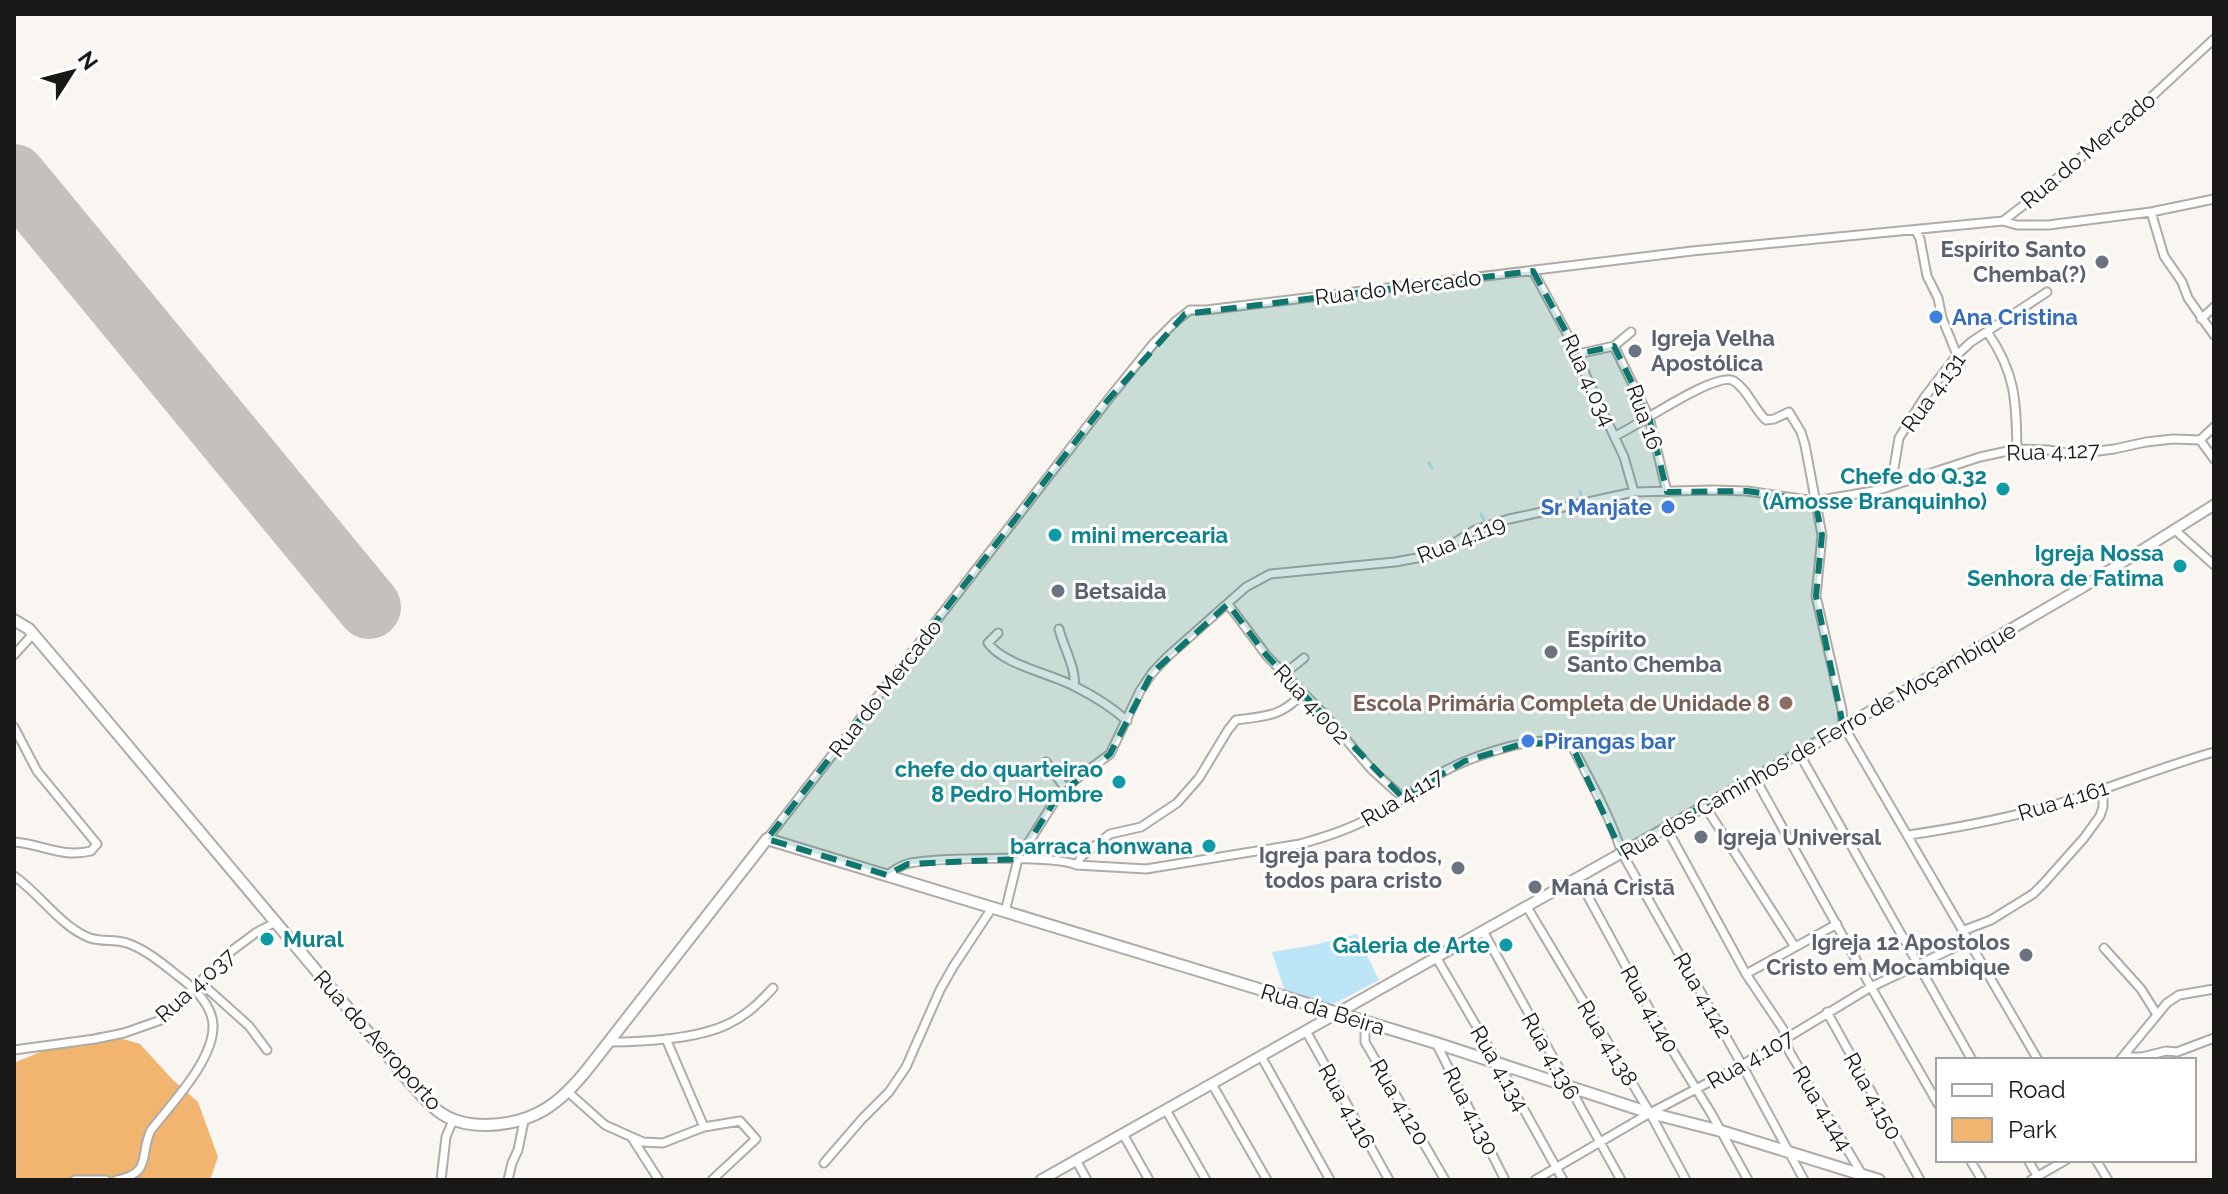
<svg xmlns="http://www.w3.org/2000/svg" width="2228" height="1194" font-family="Raleway,sans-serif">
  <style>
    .green { fill: #f2b56f }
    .water { fill: #bce6f8 }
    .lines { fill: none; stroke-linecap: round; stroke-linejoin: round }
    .stream { stroke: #bce6f8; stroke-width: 3 }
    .runway { stroke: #c4c0bc; stroke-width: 64 }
    .minor-casing { stroke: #afaba6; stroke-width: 11 }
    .tertiary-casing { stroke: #afaba6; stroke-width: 13 }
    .secondary-casing { stroke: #afaba6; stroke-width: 14 }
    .minor { stroke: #fff; stroke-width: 7 }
    .tertiary { stroke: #fff; stroke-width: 9 }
    .secondary { stroke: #fff; stroke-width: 10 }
    .marked { fill: #0f766e; fill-opacity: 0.2; stroke: #0f766e; stroke-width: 6; stroke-dasharray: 16 10; stroke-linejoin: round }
    .worship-dot { fill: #6b7280; stroke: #fff; stroke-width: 3 }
    .shop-dot { fill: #3f7fe0; stroke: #fff; stroke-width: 3 }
    .culture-dot { fill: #0f9aa8; stroke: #fff; stroke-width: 3 }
    .education-dot { fill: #8d6e63; stroke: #fff; stroke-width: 3 }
    .labels { text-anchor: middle; stroke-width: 6; stroke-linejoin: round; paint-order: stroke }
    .street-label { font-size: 22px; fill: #1a1817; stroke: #fff }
    .worship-label { font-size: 22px; font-weight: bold; fill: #5b616d; stroke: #fff; text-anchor: start }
    .shop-label { font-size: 22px; font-weight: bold; fill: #366cbe; stroke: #fff; text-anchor: start }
    .culture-label { font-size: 22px; font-weight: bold; fill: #0d838f; stroke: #fff; text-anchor: end }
    .education-label { font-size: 22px; font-weight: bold; fill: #785e54; stroke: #fff; text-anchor: end }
  </style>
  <rect width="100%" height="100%" fill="#f9f5f0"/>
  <path class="green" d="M 99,1032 L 140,1044 L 173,1080 L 198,1102 L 218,1157 L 210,1180 L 14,1180 L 14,1063 L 59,1044 Z"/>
  <path class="water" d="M 1357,934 L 1379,980 L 1328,1007 L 1285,992 L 1272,952 L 1314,945 Z"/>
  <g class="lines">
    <path class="stream" d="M 1429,463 L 1432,468
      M 1580,491 L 1582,498
      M 1481,514 L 1487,525"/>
    <path class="runway" d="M 14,176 L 369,607"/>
    <defs>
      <path id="minor" d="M 2151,212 L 2164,256 L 2182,282 L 2188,298 L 2214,335
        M 2003,221 L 2017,225 L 2048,225 L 2151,212 L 2214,199
        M 1916,231 L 1920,239 L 1927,276 L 1938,298 L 1942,318 L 1957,355
        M 1533,271 L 1578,354 L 1586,376 L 1624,457 L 1634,492
        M 2201,319 L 2214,307
        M 1988,333 C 2016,374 2016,401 2017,449
        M 1614,346 L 1649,417 L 1667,492
        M 1578,354 L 1614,346 L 1631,332
        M 1615,436 C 1636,427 1717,370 1734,381 C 1748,390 1754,409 1766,420 L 1774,419 L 1789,412 L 1801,432 L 1805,445 L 1822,535 L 1816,596 L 1842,710 L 1843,725 L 2038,1060
        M 2200,440 L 2214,459
        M 2200,440 L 2214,427
        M 1891,486 L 1899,438 L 1924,398 L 1957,355 L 1971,342 L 2047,292
        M 2175,530 L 2214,565
        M 1228,604 L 1267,656 L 1325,715 L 1372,770 L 1402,797
        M 998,633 L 988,643 C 1004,665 1049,673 1074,686 C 1077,670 1063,646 1059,629
        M 14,655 L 33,634
        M 1284,674 L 1304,658
        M 1074,686 C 1094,696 1111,706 1127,721
        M 14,727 L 37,771 L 97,844 L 91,851 C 61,858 42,844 14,842
        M 1799,753 L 1972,1060
        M 1046,762 L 1065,788
        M 1755,778 L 1871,987 L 1938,1104
        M 1705,806 L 1795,947
        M 1666,827 L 1746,974 L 1783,1029 L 1789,1051 L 1863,1176
        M 1909,835 C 1962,827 2015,817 2067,801 C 2116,786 2164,766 2214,752
        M 767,839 L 1107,401 L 1153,344 L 1176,321 L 1190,310 L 1206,310 L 1692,251 L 2003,221 L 2042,191 L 2147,101 L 2214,39
        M 1077,865 L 1081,857 L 1110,834 L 1141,827 L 1177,803 L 1199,778 L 1228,730 L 1236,720 C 1265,716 1281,717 1302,694
        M 887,875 C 894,870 901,865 910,863 C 936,858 1056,855 1077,865 L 1146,869 L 1300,844 C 1322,838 1344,831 1364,821 C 1393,808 1415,787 1443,772 C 1469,757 1547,728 1573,748 C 1591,782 1610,816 1622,853 L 1742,1065 L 1804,1180
        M 14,876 C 40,894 61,927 90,938 C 102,942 115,939 127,943 C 145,949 163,964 178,976 C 193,987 212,1005 213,1025 C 214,1060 172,1103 151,1130 C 139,1154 153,1173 117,1180
        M 1578,878 L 1666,1040 L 1711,1113 L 1748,1180
        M 1527,907 L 1650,1113 L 1686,1180
        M 1005,912 L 1018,859 L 1058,796 L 1076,779 L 1110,754 L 1140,691 L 1152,673 L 1167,657 L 1246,587 L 1270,574 L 1395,562 L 1428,556 L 1438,553 L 1475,530 L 1509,519 L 1634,492 L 1713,490 L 1747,491 L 1815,501 L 1879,490 L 1980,457 L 2017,449 L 2048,450 L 2075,454 L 2114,449 L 2146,442 L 2173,439 L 2200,440
        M 1483,931 L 1621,1180
        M 1962,931 L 1991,920 L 2033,894 L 2044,883 L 2084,838 L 2100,816 L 2103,807 L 2103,789
        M 2104,948 L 2141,989 L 2156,1013
        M 1436,957 L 1498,1063 L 1563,1180
        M 1746,974 L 1837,924
        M 200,982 L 249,1026 L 267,1050
        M 1827,1012 L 1920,1180
        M 1368,1022 L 1365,1030 L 1365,1042 L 1445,1180
        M 1306,1031 L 1389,1180
        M 666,1039 L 704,1127
        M 609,1042 C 643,1042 698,1039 728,1024 C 746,1016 760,1002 773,988
        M 1436,1043 L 1505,1180
        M 14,1050 L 95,1039 L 124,1033 L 161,1020 L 200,982 L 222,958 L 257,932 L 276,922
        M 1261,1056 L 1330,1180
        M 2123,1057 L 2142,1057 L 2166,1051 L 2177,1052 L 2214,1038
        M 2120,1060 L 2167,1003 L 2179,995 L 2214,989
        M 1212,1084 L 1267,1180
        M 568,1092 L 605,1125 L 643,1142 L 663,1143 L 704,1127 L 740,1121 L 756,1139 L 712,1180
        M 1166,1110 L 1206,1180
        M 1123,1134 L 1149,1180
        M 632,1138 L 659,1180
        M 1076,1160 L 1087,1180
        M 1970,1160 L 1982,1180
        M 2028,1160 L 2039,1179
        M 2096,1160 L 2108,1180
        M 824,1163 L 862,1119 L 889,1092 L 906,1067 L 940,990 L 953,967 L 992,908
        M 75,1180 L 106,1180
        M 441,1180 L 446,1137 L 453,1120
        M 508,1180 L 512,1163 L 518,1150 L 524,1121
        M 1535,1180 L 1650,1113 L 1742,1065 L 1871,987 L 1968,941
        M 2031,1180 L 2066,1160"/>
      <path id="tertiary" d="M 1041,1180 L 1799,753 L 2083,587 L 2214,505"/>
      <path id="secondary" d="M 14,620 L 29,629 L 80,689 L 408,1080 C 417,1090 427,1103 438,1111 C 452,1122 469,1125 486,1125 C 535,1124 561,1103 590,1066 L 767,839 L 1436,1043 L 1650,1113 L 1721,1131 L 1879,1180"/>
    </defs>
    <use href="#minor" class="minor-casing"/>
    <use href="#tertiary" class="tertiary-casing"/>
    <use href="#secondary" class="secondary-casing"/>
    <use href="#minor" class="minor"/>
    <use href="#tertiary" class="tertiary"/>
    <use href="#secondary" class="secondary"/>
  </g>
  <path class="marked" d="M 1533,271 L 1578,354 L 1614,346 L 1649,417 L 1667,492 L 1747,491 L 1815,501 L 1822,535 L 1816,596 L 1843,725 L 1622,853 L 1573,748 L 1561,742 L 1522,744 L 1465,761 L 1402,797 L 1267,656 L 1228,604 L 1152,673 L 1110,754 L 1058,796 L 1018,859 L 908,864 L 887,875 L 767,839 L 1107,401 L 1185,314 Z"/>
  <g class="worship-dot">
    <circle cx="2102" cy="262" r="8"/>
    <circle cx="1635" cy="351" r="8"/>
    <circle cx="1058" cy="591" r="8"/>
    <circle cx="1551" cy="652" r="8"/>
    <circle cx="1701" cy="837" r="8"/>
    <circle cx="1458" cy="868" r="8"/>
    <circle cx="1535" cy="887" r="8"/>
    <circle cx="2026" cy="955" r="8"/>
  </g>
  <g class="shop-dot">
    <circle cx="1936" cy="317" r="8"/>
    <circle cx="1668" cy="507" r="8"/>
    <circle cx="1528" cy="741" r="8"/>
  </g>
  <g class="culture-dot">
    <circle cx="2003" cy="489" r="8"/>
    <circle cx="1055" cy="535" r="8"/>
    <circle cx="2180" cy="566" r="8"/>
    <circle cx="1119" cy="782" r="8"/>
    <circle cx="1209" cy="846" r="8"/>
    <circle cx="267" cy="939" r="8"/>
    <circle cx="1506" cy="945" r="8"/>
  </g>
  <circle class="education-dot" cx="1786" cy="703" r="8"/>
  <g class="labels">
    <g class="street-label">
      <text transform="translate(2088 150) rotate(-40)" y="8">Rua do Mercado</text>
      <text transform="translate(1398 287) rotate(-7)" y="8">Rua do Mercado</text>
      <text transform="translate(1589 380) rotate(65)" y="8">Rua 4.034</text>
      <text transform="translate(1933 392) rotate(-54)" y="8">Rua 4.131</text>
      <text transform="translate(1645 417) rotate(70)" y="8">Rua 16</text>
      <text transform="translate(2053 451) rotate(-2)" y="8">Rua 4.127</text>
      <text transform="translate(1461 539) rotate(-22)" y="8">Rua 4.119</text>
      <text transform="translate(885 688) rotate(-52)" y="8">Rua do Mercado</text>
      <text transform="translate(1312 704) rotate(47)" y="8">Rua 4.002</text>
      <text transform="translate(1818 741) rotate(-30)" y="8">Rua dos Caminhos de Ferro de Moçambique</text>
      <text transform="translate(1402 797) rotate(-31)" y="8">Rua 4.117</text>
      <text transform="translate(2063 800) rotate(-17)" y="8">Rua 4.161</text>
      <text transform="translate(195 985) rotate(-42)" y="8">Rua 4.037</text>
      <text transform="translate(1703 995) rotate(60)" y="8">Rua 4.142</text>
      <text transform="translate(1323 1009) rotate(17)" y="8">Rua da Beira</text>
      <text transform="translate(1650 1009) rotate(61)" y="8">Rua 4.140</text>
      <text transform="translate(378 1040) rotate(48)" y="8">Rua do Aeroporto</text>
      <text transform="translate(1608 1043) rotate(59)" y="8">Rua 4.138</text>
      <text transform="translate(1551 1056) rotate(61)" y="8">Rua 4.136</text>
      <text transform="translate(1750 1059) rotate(-30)" y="8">Rua 4.107</text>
      <text transform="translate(1500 1068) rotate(60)" y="8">Rua 4.134</text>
      <text transform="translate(1873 1096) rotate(61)" y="8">Rua 4.150</text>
      <text transform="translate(1400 1102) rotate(60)" y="8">Rua 4.120</text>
      <text transform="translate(1347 1106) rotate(61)" y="8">Rua 4.116</text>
      <text transform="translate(1823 1108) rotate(59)" y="8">Rua 4.144</text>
      <text transform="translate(1471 1111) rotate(63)" y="8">Rua 4.130</text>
    </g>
    <g class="worship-label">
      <text x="2086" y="257" text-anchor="end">Espírito Santo<tspan x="2086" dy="25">Chemba(?)</tspan></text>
      <text x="1651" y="346">Igreja Velha<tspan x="1651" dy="25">Apostólica</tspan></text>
      <text x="1074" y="599">Betsaida</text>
      <text x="1567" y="647">Espírito<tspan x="1567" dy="25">Santo Chemba</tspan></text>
      <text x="1717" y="845">Igreja Universal</text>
      <text x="1442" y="863" text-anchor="end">Igreja para todos,<tspan x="1442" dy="25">todos para cristo</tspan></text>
      <text x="1551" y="895">Maná Cristã</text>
      <text x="2010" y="950" text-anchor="end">Igreja 12 Apostolos<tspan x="2010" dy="25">Cristo em Mocambique</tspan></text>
    </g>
    <g class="shop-label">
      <text x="1952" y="325">Ana Cristina</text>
      <text x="1652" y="515" text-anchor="end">Sr Manjate</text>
      <text x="1544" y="749">Pirangas bar</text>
    </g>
    <g class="culture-label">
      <text x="1987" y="484">Chefe do Q.32<tspan x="1987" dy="25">(Amosse Branquinho)</tspan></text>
      <text x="1071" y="543" text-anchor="start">mini mercearia</text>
      <text x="2164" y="561">Igreja Nossa<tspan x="2164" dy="25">Senhora de Fatima</tspan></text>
      <text x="1103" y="777">chefe do quarteirao<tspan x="1103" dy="25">8 Pedro Hombre</tspan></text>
      <text x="1193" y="854">barraca honwana</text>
      <text x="283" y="947" text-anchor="start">Mural</text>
      <text x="1490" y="953">Galeria de Arte</text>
    </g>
    <g class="education-label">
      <text x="1770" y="711">Escola Primária Completa de Unidade 8</text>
    </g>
  </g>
  <rect width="2228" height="1194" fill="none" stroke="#1a1817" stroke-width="32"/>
  <rect x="1936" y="1058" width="260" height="104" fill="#ffffff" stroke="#a3a3a2" stroke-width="2"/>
  <rect x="1952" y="1084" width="40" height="12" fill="#ffffff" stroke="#a3a3a2" stroke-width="2"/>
  <text x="2008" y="1098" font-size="24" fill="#1a1817">Road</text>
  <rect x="1952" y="1118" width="40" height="24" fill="#f2b56f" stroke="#a3a3a2" stroke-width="2"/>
  <text x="2008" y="1138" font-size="24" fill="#1a1817">Park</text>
  <g transform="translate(72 72) rotate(54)" stroke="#ffffff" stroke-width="6" paint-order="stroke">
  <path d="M0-6L14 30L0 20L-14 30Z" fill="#1a1817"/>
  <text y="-12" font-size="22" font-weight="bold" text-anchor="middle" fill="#1a1817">N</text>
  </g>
</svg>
